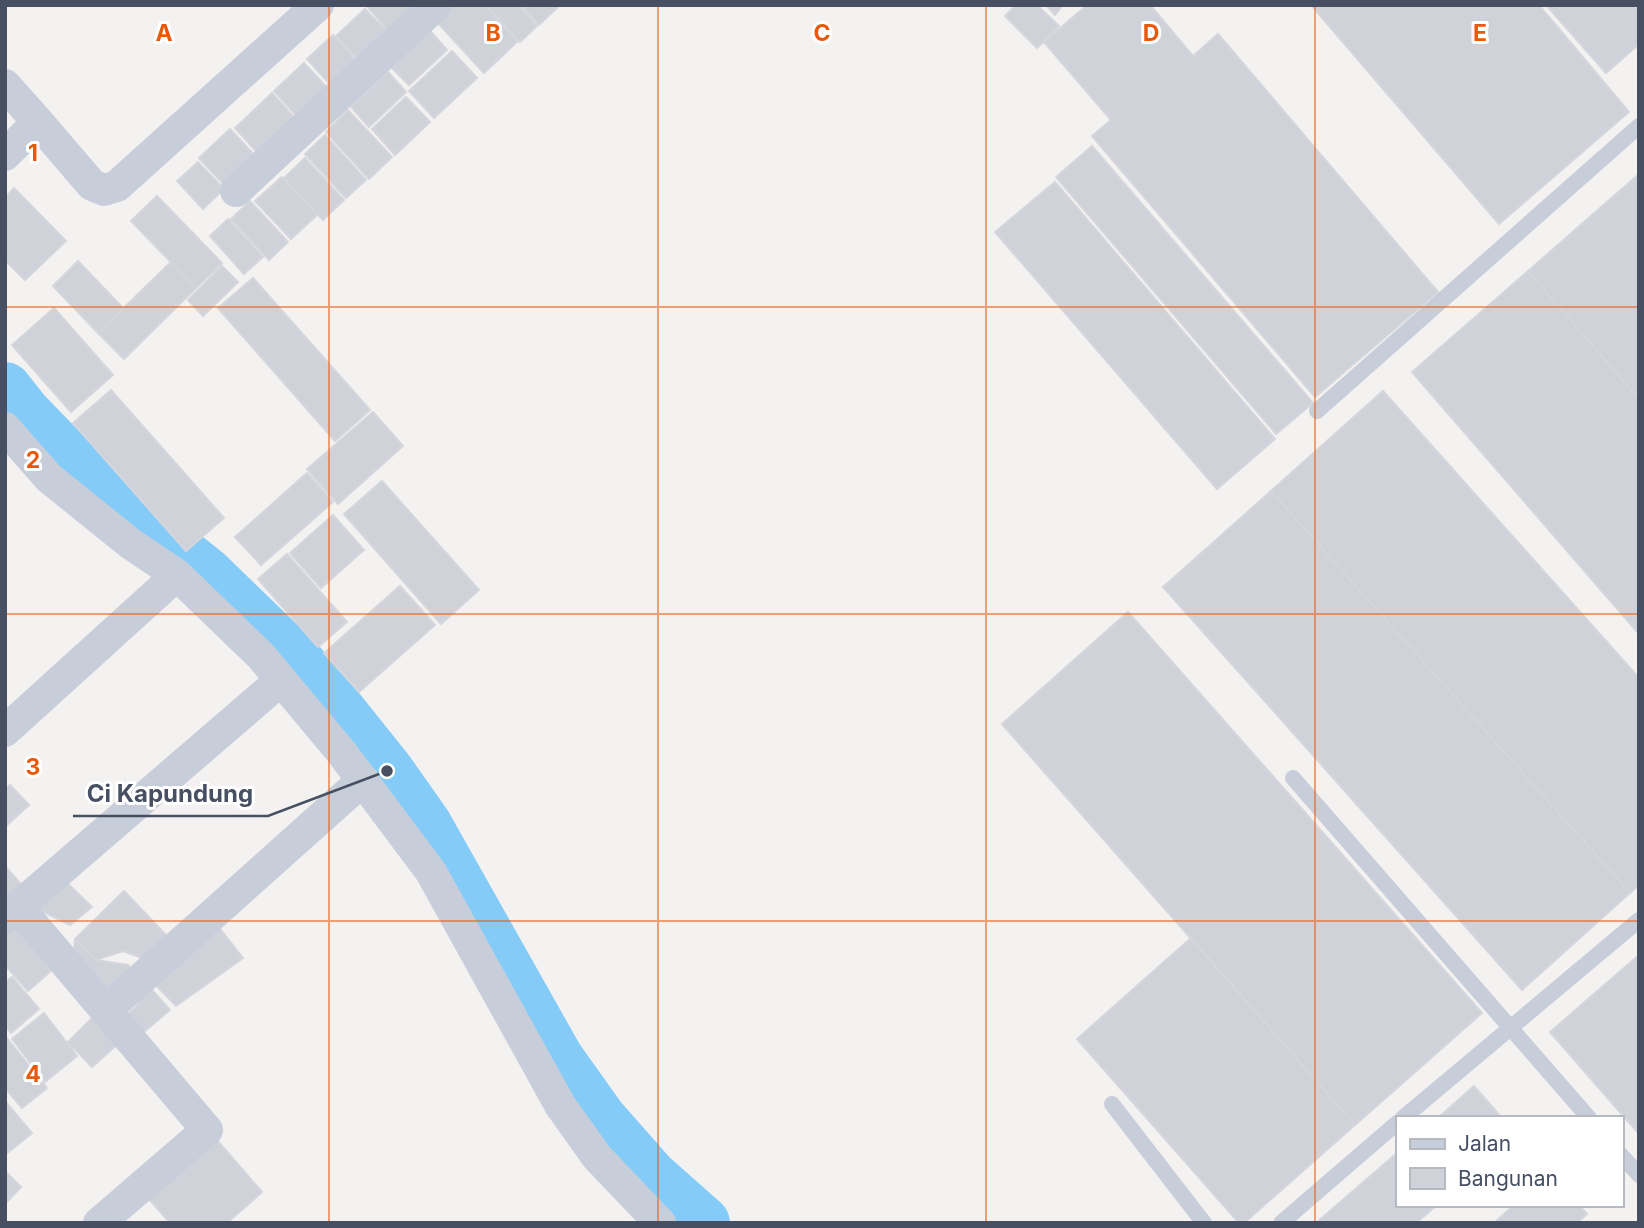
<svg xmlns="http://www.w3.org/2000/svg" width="1644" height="1228" font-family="Inter,sans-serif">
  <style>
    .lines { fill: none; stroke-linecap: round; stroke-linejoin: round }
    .river { stroke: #84ccf7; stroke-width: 54 }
    .building { fill: #d0d2d9; stroke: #d5d6dd; stroke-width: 2 }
    .lane { stroke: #c7ceda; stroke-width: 16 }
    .street { stroke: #c7ceda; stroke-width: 32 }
    .grid { fill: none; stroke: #e8590c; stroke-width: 2; stroke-opacity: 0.55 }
    .grid-label { font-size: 23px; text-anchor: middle; font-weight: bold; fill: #e8590c; stroke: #fff; stroke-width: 6; stroke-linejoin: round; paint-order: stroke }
    .leader { fill: none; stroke: #465062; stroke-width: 2.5 }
    .callout-dot { fill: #465062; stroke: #fff; stroke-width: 2.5 }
    .callout-label { font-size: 24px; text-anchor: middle; font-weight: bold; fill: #465062; stroke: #fff; stroke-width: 6; stroke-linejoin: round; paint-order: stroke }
  </style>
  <rect width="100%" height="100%" fill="#f4f2f1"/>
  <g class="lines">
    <path class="river" d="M 5,389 L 24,413 L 91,482 L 205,573 L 299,664 L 339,711 L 387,771 L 425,825 L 557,1059 L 599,1118 L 651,1177 L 703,1223"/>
  </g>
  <path class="building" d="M 366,5 L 428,5 L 394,37 Z
    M 451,5 L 484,5 L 518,41 L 484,73 L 435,20 Z
    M 486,5 L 518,5 L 537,26 L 520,42 Z
    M 521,5 L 560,5 L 539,25 Z
    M 1016,5 L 1037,5 L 1059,26 L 1037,48 L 1005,16 Z
    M 1046,5 L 1063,5 L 1055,15 Z
    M 1087,5 L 1150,5 L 1193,56 L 1218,34 L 1438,292 L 1315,397 L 1092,136 L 1111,120 L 1044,42 Z
    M 1311,5 L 1539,5 L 1629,112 L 1499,224 Z
    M 1546,5 L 1635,5 L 1639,10 L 1639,44 L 1606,73 Z
    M 365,9 L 393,38 L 364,65 L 336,36 Z
    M 426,26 L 447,50 L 409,85 L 387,63 Z
    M 333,35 L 363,68 L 337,92 L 307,59 Z
    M 452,51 L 477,78 L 434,118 L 409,91 Z
    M 304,63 L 334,95 L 303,123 L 274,91 Z
    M 388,72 L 406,92 L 369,127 L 351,107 Z
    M 272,93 L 302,126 L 264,160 L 235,128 Z
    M 406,97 L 430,122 L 395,155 L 372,129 Z
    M 348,110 L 392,157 L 369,179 L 326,132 Z
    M 230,129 L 259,160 L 228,189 L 199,158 Z
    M 325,135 L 366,180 L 346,198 L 305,154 Z
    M 1092,146 L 1313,403 L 1276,434 L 1056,177 Z
    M 305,158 L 344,200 L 323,220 L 284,178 Z
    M 198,162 L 224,189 L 203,209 L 177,181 Z
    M 1639,174 L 1639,399 L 1528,271 Z
    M 282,177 L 317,215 L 291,239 L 255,201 Z
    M 1055,182 L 1275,439 L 1217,489 L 995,232 Z
    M 14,188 L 66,241 L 25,280 L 5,260 L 5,198 Z
    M 157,196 L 222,263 L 196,288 L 131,221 Z
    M 250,201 L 288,242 L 269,260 L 231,219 Z
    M 228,219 L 263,257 L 244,274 L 210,236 Z
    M 78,261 L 123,308 L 98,333 L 53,286 Z
    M 171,262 L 196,288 L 124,359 L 98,333 Z
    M 222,266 L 238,282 L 203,316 L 188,300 Z
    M 1528,271 L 1639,399 L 1639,634 L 1412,372 Z
    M 253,278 L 370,410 L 335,441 L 218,308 Z
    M 54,308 L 113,375 L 71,412 L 12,345 Z
    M 111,390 L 224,518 L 186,551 L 73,423 Z
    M 1383,391 L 1639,678 L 1639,885 L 1630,893 L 1271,491 Z
    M 373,412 L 403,446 L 338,504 L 307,469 Z
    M 307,473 L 333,502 L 261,565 L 235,537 Z
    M 382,481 L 479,590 L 441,624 L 344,514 Z
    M 1271,491 L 1630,893 L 1522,990 L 1163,587 Z
    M 333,515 L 364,550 L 321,588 L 290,553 Z
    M 287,554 L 347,622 L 318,647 L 258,579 Z
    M 400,586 L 435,625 L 359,692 L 324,653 Z
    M 1128,612 L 1482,1013 L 1355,1125 L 1002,724 Z
    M 10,785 L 29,805 L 5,827 L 5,789 Z
    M 5,866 L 27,891 L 5,910 Z
    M 64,880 L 92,907 L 70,925 L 35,908 Z
    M 124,891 L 168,937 L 145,959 L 123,951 L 96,960 L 75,939 Z
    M 16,912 L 61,962 L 28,991 L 5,965 L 5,923 Z
    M 218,926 L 243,958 L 176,1006 L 150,979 Z
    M 1191,938 L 1355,1125 L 1244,1223 L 1239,1223 L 1077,1039 Z
    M 75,939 L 96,960 L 128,965 L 136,974 L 103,998 L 73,959 Z
    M 1639,955 L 1639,1134 L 1550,1032 Z
    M 12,977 L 39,1009 L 11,1033 L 5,1026 L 5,982 Z
    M 146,983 L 170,1010 L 139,1036 L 123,1018 L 139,1004 L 131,995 Z
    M 44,1013 L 77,1056 L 45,1082 L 12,1039 Z
    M 96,1014 L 121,1041 L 92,1067 L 68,1042 Z
    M 7,1038 L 47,1088 L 22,1108 L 5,1088 L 5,1040 Z
    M 1474,1086 L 1502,1118 L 1438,1118 Z
    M 5,1101 L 32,1133 L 5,1155 Z
    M 210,1132 L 262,1192 L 227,1223 L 170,1223 L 142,1191 Z
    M 1397,1153 L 1397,1205 L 1437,1205 L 1416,1223 L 1316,1223 Z
    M 5,1171 L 21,1187 L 5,1204 Z
    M 1514,1205 L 1579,1205 L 1587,1214 L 1577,1223 L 1494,1223 Z"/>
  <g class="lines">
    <path class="lane" d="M 1317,411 L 1639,126
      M 1293,778 L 1589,1118
      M 1112,1104 L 1204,1223
      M 1403,1118 L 1639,920
      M 1621,1155 L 1639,1175
      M 1281,1223 L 1397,1123"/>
    <path class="street" d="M 5,85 L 38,122
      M 5,155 L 38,122 L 92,185 L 104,190 L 117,186 L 318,5
      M 236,191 L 436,5
      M 5,428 L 49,478 L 131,544 L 177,575 L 261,656 L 342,753 L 431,872 L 560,1105 L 597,1157 L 660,1223
      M 5,731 L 177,575
      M 18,907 L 207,1130 L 99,1223
      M 5,918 L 281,680
      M 106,1010 L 363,780"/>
  </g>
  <path class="grid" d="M 329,5 L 329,1223M 658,5 L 658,1223M 986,5 L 986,1223M 1315,5 L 1315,1223M 5,307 L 1639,307M 5,614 L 1639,614M 5,921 L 1639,921"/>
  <g class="grid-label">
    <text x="164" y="41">A</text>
    <text x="493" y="41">B</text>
    <text x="822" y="41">C</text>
    <text x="1151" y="41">D</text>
    <text x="1480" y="41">E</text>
    <text x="33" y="161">1</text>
    <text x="33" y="468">2</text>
    <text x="33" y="775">3</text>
    <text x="33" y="1082">4</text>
  </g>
  <path class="leader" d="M387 771L268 816H73"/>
  <circle class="callout-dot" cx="387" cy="771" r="7"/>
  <g class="callout-label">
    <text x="170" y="802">Ci Kapundung</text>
  </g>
  <rect width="1644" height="1228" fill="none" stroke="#465062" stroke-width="14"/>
  <rect x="1396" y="1116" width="228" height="91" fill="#ffffff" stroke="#b5b9c0" stroke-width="2"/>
  <rect x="1410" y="1139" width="35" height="10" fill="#c7ceda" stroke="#b5b9c0" stroke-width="2"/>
  <text x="1458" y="1151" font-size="21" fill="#465062">Jalan</text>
  <rect x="1410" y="1168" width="35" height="21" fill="#d0d2d9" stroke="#b5b9c0" stroke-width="2"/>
  <text x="1458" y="1186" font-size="21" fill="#465062">Bangunan</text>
</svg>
